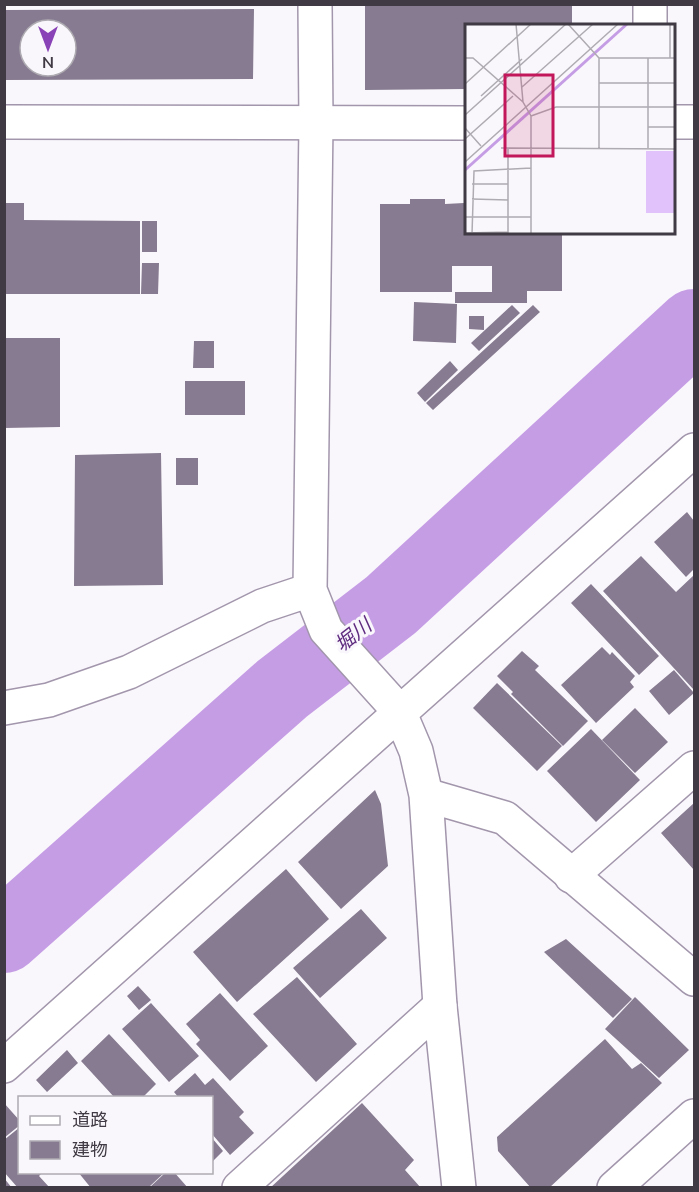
<svg xmlns="http://www.w3.org/2000/svg" width="699" height="1192" font-family="'Nunito Sans','Noto Sans JP',sans-serif">
  <style>
    .lines { fill: none; stroke-linecap: round; stroke-linejoin: round }
    .river { stroke: #c59de5; stroke-width: 74 }
    .building { fill: #867b90; fill-rule: evenodd }
    .minor-casing { stroke: #a296ac; stroke-width: 36 }
    .tertiary-casing { stroke: #a296ac; stroke-width: 36 }
    .secondary-casing { stroke: #a296ac; stroke-width: 36 }
    .minor { stroke: #fff; stroke-width: 33 }
    .tertiary { stroke: #fff; stroke-width: 33 }
    .secondary { stroke: #fff; stroke-width: 33 }
    .labels { text-anchor: middle; stroke-width: 6; stroke-linejoin: round; paint-order: stroke }
    .water-label { font-size: 20px; font-style: italic; fill: #5f2c80; stroke: #faf7fc }
    .inset-river { fill: none; stroke: #c59de5; stroke-width: 3 }
    .inset-road { fill: none; stroke: #afabb2; stroke-width: 1.5 }
    .view { fill: #c2185b; fill-opacity: 0.15; stroke: #c2185b; stroke-width: 3 }
    .inset-edge { fill: none; stroke: #3f3a43; stroke-width: 3 }
  </style>
  <rect width="100%" height="100%" fill="#faf7fc"/>
  <g class="lines">
    <path class="river" d="M 4,936 L 282,689 L 391,605 L 694,326"/>
  </g>
  <path class="building" d="M 365,5 L 572,5 L 572,26 L 466,26 L 466,89 L 365,90 Z
    M 254,9 L 253,79 L 4,80 L 4,10 ZM 30,30 L 66,30 L 66,66 L 30,66 Z
    M 410,199 L 445,199 L 445,204 L 464,203 L 466,199 L 466,232 L 562,232 L 562,291 L 527,291 L 527,303 L 455,303 L 455,292 L 492,292 L 492,266 L 452,266 L 452,292 L 380,292 L 380,204 L 410,204 Z
    M 4,203 L 24,203 L 24,220 L 140,221 L 140,294 L 4,294 Z
    M 142,221 L 157,221 L 157,252 L 142,252 Z
    M 142,263 L 159,263 L 158,294 L 141,294 Z
    M 414,302 L 457,304 L 456,343 L 413,341 Z
    M 512,305 L 520,313 L 479,351 L 471,343 Z
    M 533,305 L 540,312 L 433,410 L 426,403 Z
    M 469,316 L 484,316 L 484,330 L 469,329 Z
    M 4,338 L 60,338 L 60,427 L 4,428 Z
    M 194,341 L 214,341 L 214,368 L 193,368 Z
    M 450,361 L 458,370 L 425,402 L 417,393 Z
    M 185,381 L 245,381 L 245,415 L 185,415 Z
    M 161,453 L 163,585 L 74,586 L 75,455 Z
    M 176,458 L 198,458 L 198,485 L 176,485 Z
    M 687,512 L 694,521 L 694,569 L 686,577 L 654,542 Z
    M 641,556 L 676,592 L 694,575 L 694,690 L 603,591 Z
    M 591,584 L 659,656 L 639,675 L 571,603 Z
    M 602,647 L 610,655 L 612,652 L 635,676 L 630,682 L 634,687 L 596,723 L 561,685 Z
    M 522,651 L 539,666 L 535,670 L 588,721 L 563,746 L 511,694 L 513,692 L 497,676 Z
    M 674,670 L 694,693 L 669,715 L 649,691 Z
    M 497,683 L 562,746 L 537,771 L 473,708 Z
    M 635,708 L 668,742 L 635,773 L 602,740 Z
    M 591,729 L 640,780 L 596,822 L 547,771 Z
    M 375,790 L 381,804 L 388,866 L 341,909 L 298,862 Z
    M 694,803 L 694,870 L 661,833 Z
    M 286,869 L 329,919 L 237,1002 L 193,952 Z
    M 361,909 L 387,938 L 320,998 L 293,968 Z
    M 566,939 L 632,999 L 613,1018 L 544,952 Z
    M 297,977 L 357,1044 L 316,1082 L 253,1014 Z
    M 138,986 L 151,1000 L 139,1010 L 127,996 Z
    M 220,993 L 268,1046 L 230,1081 L 196,1044 L 200,1040 L 186,1024 Z
    M 635,997 L 689,1050 L 659,1078 L 605,1029 Z
    M 151,1003 L 199,1056 L 169,1082 L 122,1029 Z
    M 109,1034 L 156,1084 L 142,1098 L 115,1098 L 81,1061 Z
    M 605,1039 L 632,1069 L 641,1063 L 662,1083 L 549,1188 L 531,1188 L 498,1151 L 497,1137 Z
    M 67,1050 L 78,1063 L 47,1092 L 36,1080 Z
    M 195,1073 L 205,1085 L 213,1078 L 244,1112 L 239,1117 L 254,1133 L 230,1155 L 212,1134 L 212,1098 L 179,1098 L 174,1092 Z
    M 4,1103 L 20,1121 L 20,1125 L 4,1138 Z
    M 362,1103 L 414,1160 L 405,1170 L 421,1188 L 270,1188 Z
    M 20,1127 L 20,1172 L 43,1172 L 39,1176 L 50,1188 L 18,1188 L 4,1172 L 4,1140 Z
    M 212,1138 L 223,1151 L 212,1162 Z
    M 78,1172 L 165,1172 L 148,1188 L 91,1188 Z
    M 166,1172 L 174,1172 L 188,1188 L 149,1188 Z
    M 4,1178 L 12,1188 L 4,1188 Z"/>
  <g class="lines">
    <defs>
      <path id="minor" d="M 650,26 L 650,4
        M 4,122 L 466,123
        M 674,122 L 694,122
        M 571,876 L 694,768
        M 239,1188 L 440,1006"/>
      <path id="tertiary" d="M 315,4 L 316,123 L 310,590 L 326,630 L 399,711 L 416,751 L 426,795 L 440,1006 L 459,1188
        M 4,708 L 49,700 L 129,672 L 262,606 L 310,590
        M 426,795 L 505,818 L 694,979
        M 4,1066 L 694,450"/>
      <path id="secondary" d="M 614,1188 L 694,1116"/>
    </defs>
    <use href="#minor" class="minor-casing"/>
    <use href="#tertiary" class="tertiary-casing"/>
    <use href="#secondary" class="secondary-casing"/>
    <use href="#minor" class="minor"/>
    <use href="#tertiary" class="tertiary"/>
    <use href="#secondary" class="secondary"/>
  </g>
  <g class="labels">
    <g class="water-label">
      <text transform="translate(353 635) rotate(-38)" y="7">堀川</text>
    </g>
  </g>
  <g transform="translate(465 24)">
    <rect width="210" height="210" fill="#faf7fc"/>
    <path d="M 181,127 L 210,127 L 210,189 L 181,189 Z" fill="#e1c2fa"/>
    <path class="inset-river" d="M 0,146 L 162,0"/>
    <path class="inset-road" d="M 51,0 L 58,78 L 66,92 L 66,210M 103,0 L 134,34 L 210,34M 205,0 L 205,34M 0,34 L 8,34 L 58,78M 134,59 L 210,59M 0,60 L 66,0M 57,63 L 128,0M 16,72 L 57,35M 0,91 L 101,0M 66,92 L 91,83 L 210,83M 183,103 L 210,103M 0,104 L 16,122M 0,115 L 48,72M 36,124 L 210,125M 134,124 L 134,34M 183,124 L 183,34M 0,138 L 153,0M 7,160 L 43,160M 7,175 L 43,176M 0,193 L 66,193M 0,209 L 43,208M 7,210 L 9,147 L 66,144M 43,210 L 43,124"/>
    <path class="view" d="M 40,51 L 88,51 L 88,132 L 40,132 Z"/>
    <rect width="210" height="210" class="inset-edge"/>
  </g>
  <rect width="699" height="1192" fill="none" stroke="#3f3a43" stroke-width="12"/>
  <rect x="18" y="1096" width="195" height="78" fill="#faf7fc" stroke="#afabb2" stroke-width="1.5"/>
  <rect x="30" y="1116" width="30" height="9" fill="#ffffff" stroke="#afabb2" stroke-width="1.5"/>
  <text x="72" y="1126" font-size="18" fill="#3f3a43">道路</text>
  <rect x="30" y="1141" width="30" height="18" fill="#867b90" stroke="#afabb2" stroke-width="1.5"/>
  <text x="72" y="1156" font-size="18" fill="#3f3a43">建物</text>
  <g transform="translate(48 48) rotate(180)"><circle r="28" fill="#faf7fc" stroke="#afabb2" stroke-width="1.5"/>
  <path d="M0-4.5L10 22L0 15L-10 22Z" fill="#8943b6"/>
  <text y="-9" font-size="16" font-weight="bold" text-anchor="middle" fill="#3f3a43">N</text>
  </g>
</svg>
